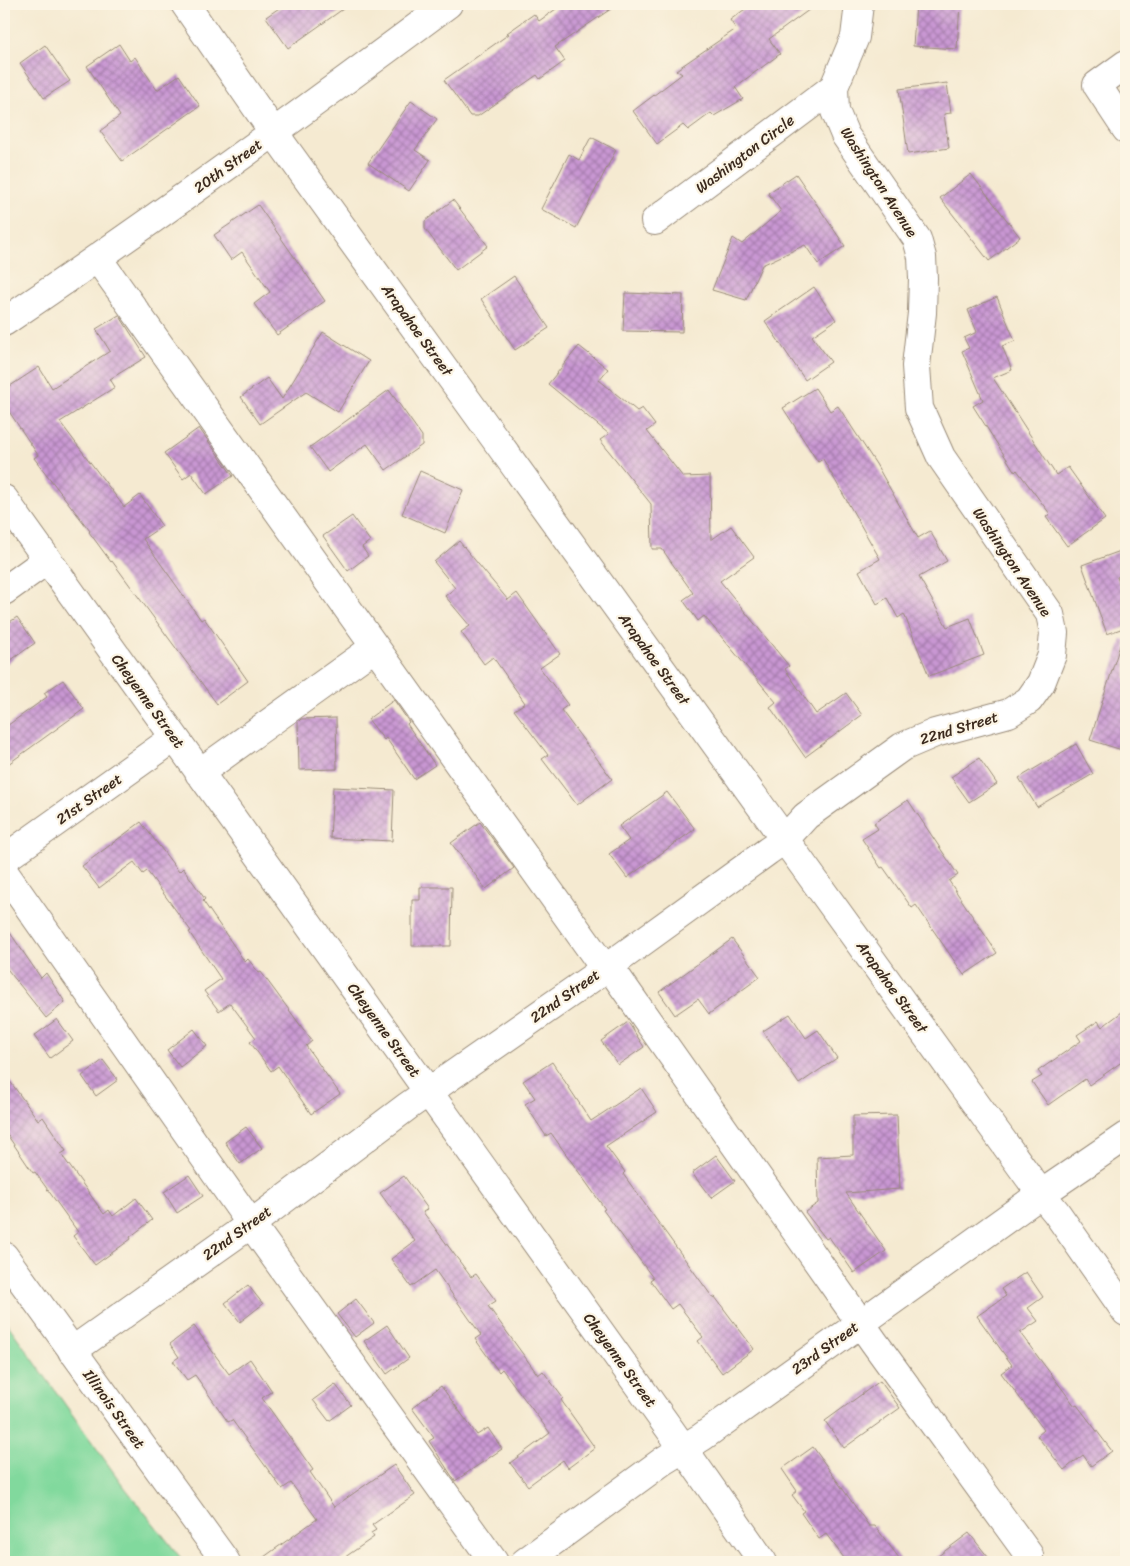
<svg xmlns="http://www.w3.org/2000/svg" width="1130" height="1566" font-family="Sriracha,sans-serif">
  <style>
    .green { fill: #81d99d; stroke: #5e825e }
    .building { fill: url(#building-cross-hatch) }
    .lines { fill: none; stroke-linecap: round; stroke-linejoin: round }
    .minor-casing { stroke: #988a78; stroke-width: 30 }
    .minor { stroke: #fff; stroke-width: 28 }
    .labels { text-anchor: middle; stroke-width: 4.5; stroke-linejoin: round; paint-order: stroke }
    .street-label { font-size: 15px; fill: #3b2a1e; stroke: #fcf5e5 }
  </style>
  <defs>
    <pattern id="building-cross-hatch" width="8" height="8" patternUnits="userSpaceOnUse" patternTransform="scale(1.25)"><rect width="8" height="8" fill="#c997d3"/><path d="M0 0l8 8M0 8l8-8" fill="none" stroke="#a47bab"/></pattern>
  </defs>
  <rect width="100%" height="100%" fill="#fcf5e5"/>
  <filter id="ink" filterUnits="userSpaceOnUse"><feTurbulence type="fractalNoise" baseFrequency=".02" numOctaves="2"/><feDisplacementMap in="SourceGraphic" scale="10" xChannelSelector="R" yChannelSelector="G"/><feConvolveMatrix kernelMatrix="1 2 1 2 8 2 1 2 1" color-interpolation-filters="sRGB"/></filter>
  <filter id="wash" filterUnits="userSpaceOnUse"><feTurbulence type="fractalNoise" baseFrequency=".0096" numOctaves="4" result="noise"/><feDisplacementMap in="SourceGraphic" scale="20" xChannelSelector="R" yChannelSelector="G"/><feGaussianBlur stdDeviation="1.12" result="paint"/><feColorMatrix in="noise" values="0 0 0 0 0 0 0 0 0 0 0 0 0 0 0 0 0 1.4 0 .05"/><feComposite in="paint" operator="in"/></filter>
  <g filter="url(#wash)">
    <rect width="100%" height="100%" fill="#f5ead1"/>
    <path class="green" d="M 4,1319 L 122,1484 L 184,1562 L 4,1562 Z"/>
    <g id="blocks">
      <path class="building" d="M 285,4 L 350,4 L 288,48 L 266,17 Z
        M 563,4 L 618,4 L 555,47 L 565,61 L 540,79 L 537,75 L 478,116 L 470,116 L 444,80 L 509,34 L 507,33 L 534,14 L 539,21 Z
        M 752,4 L 817,4 L 769,39 L 780,54 L 735,87 L 743,99 L 714,116 L 711,113 L 688,130 L 683,125 L 657,144 L 633,111 L 682,74 L 676,70 L 736,29 L 730,20 Z
        M 916,4 L 960,4 L 957,49 L 913,46 Z
        M 119,44 L 130,61 L 135,57 L 157,90 L 179,75 L 200,106 L 122,161 L 100,131 L 120,116 L 87,66 Z
        M 45,45 L 70,81 L 44,98 L 20,63 Z
        M 947,83 L 951,113 L 944,114 L 949,148 L 908,154 L 899,89 Z
        M 411,101 L 437,119 L 415,150 L 430,160 L 409,191 L 368,163 Z
        M 591,137 L 616,150 L 576,228 L 541,209 L 569,154 L 579,160 Z
        M 796,174 L 845,246 L 818,264 L 805,245 L 762,265 L 746,300 L 712,290 L 733,238 L 742,244 L 781,211 L 768,193 Z
        M 971,174 L 1020,237 L 989,261 L 940,198 Z
        M 453,200 L 488,246 L 456,270 L 425,229 L 425,221 Z
        M 258,205 L 325,301 L 277,335 L 254,304 L 270,292 L 242,252 L 231,260 L 214,235 Z
        M 514,276 L 549,328 L 515,350 L 481,299 Z
        M 814,287 L 836,320 L 812,336 L 831,362 L 805,380 L 765,321 Z
        M 625,293 L 683,295 L 682,332 L 623,331 Z
        M 997,297 L 1015,341 L 1002,346 L 1012,370 L 993,378 L 1056,475 L 1068,467 L 1105,519 L 1067,546 L 1046,517 L 1050,514 L 1017,470 L 1015,472 L 973,406 L 983,400 L 962,351 L 969,348 L 964,338 L 977,332 L 968,310 Z
        M 119,315 L 146,357 L 110,379 L 115,387 L 60,422 L 124,507 L 140,495 L 162,526 L 143,539 L 201,620 L 204,618 L 248,681 L 217,704 L 112,561 L 111,562 L 89,532 L 90,531 L 34,458 L 38,455 L 4,404 L 4,390 L 39,367 L 52,388 L 110,351 L 96,329 Z
        M 323,332 L 369,361 L 338,412 L 306,392 L 260,424 L 241,397 L 267,378 L 282,399 Z
        M 579,346 L 608,369 L 599,380 L 637,411 L 642,408 L 655,425 L 647,431 L 683,477 L 710,476 L 711,540 L 731,526 L 754,557 L 720,581 L 789,666 L 785,669 L 816,714 L 846,693 L 862,715 L 805,757 L 770,707 L 776,702 L 704,616 L 698,621 L 683,600 L 693,593 L 662,549 L 652,549 L 651,504 L 600,440 L 609,434 L 548,384 Z
        M 815,388 L 830,411 L 838,406 L 876,464 L 918,538 L 930,531 L 947,561 L 919,577 L 947,627 L 970,618 L 984,655 L 929,676 L 904,614 L 898,618 L 887,598 L 877,604 L 859,571 L 880,559 L 823,459 L 818,462 L 783,408 Z
        M 389,390 L 422,436 L 422,445 L 386,470 L 367,444 L 328,472 L 310,447 Z
        M 199,428 L 233,476 L 206,494 L 191,473 L 183,479 L 164,453 Z
        M 420,471 L 463,490 L 445,533 L 402,514 Z
        M 352,516 L 370,541 L 362,547 L 368,556 L 348,571 L 323,536 Z
        M 459,541 L 508,600 L 517,593 L 560,654 L 540,668 L 568,705 L 561,710 L 612,779 L 577,805 L 542,759 L 548,755 L 514,710 L 525,703 L 493,657 L 484,664 L 461,632 L 470,626 L 445,596 L 455,588 L 434,562 Z
        M 1126,549 L 1126,574 L 1117,577 L 1126,603 L 1126,627 L 1107,634 L 1082,565 Z
        M 17,617 L 35,643 L 4,665 L 4,626 Z
        M 1122,639 L 1126,640 L 1126,736 L 1122,750 L 1090,740 Z
        M 63,680 L 84,709 L 4,767 L 4,728 L 47,697 L 44,693 Z
        M 394,700 L 409,722 L 407,724 L 435,765 L 414,779 L 386,738 L 384,740 L 368,719 Z
        M 336,718 L 337,769 L 299,770 L 298,722 L 301,719 Z
        M 1076,744 L 1093,774 L 1037,807 L 1019,778 Z
        M 979,758 L 997,784 L 969,802 L 951,777 Z
        M 333,787 L 394,790 L 392,841 L 330,838 Z
        M 667,792 L 695,829 L 627,878 L 609,854 L 629,840 L 619,826 Z
        M 908,800 L 958,875 L 949,881 L 997,953 L 964,975 L 916,905 L 912,908 L 883,867 L 881,868 L 862,839 L 878,829 L 874,823 Z
        M 141,822 L 179,872 L 183,868 L 205,899 L 203,901 L 245,962 L 248,959 L 259,973 L 261,972 L 312,1041 L 306,1046 L 340,1094 L 311,1114 L 278,1066 L 271,1071 L 250,1042 L 256,1038 L 230,1003 L 219,1011 L 204,991 L 221,979 L 189,932 L 191,931 L 147,871 L 143,874 L 134,862 L 99,888 L 82,866 Z
        M 480,822 L 514,868 L 486,889 L 451,843 Z
        M 420,887 L 452,887 L 451,946 L 412,946 L 412,900 L 420,900 Z
        M 4,924 L 41,978 L 46,973 L 65,1002 L 46,1018 L 4,965 Z
        M 732,939 L 760,977 L 709,1014 L 698,999 L 675,1015 L 659,992 Z
        M 1126,1009 L 1126,1059 L 1089,1085 L 1085,1079 L 1048,1105 L 1032,1082 L 1042,1076 L 1038,1071 L 1081,1041 L 1077,1035 L 1098,1021 L 1102,1027 Z
        M 790,1014 L 806,1038 L 818,1030 L 837,1058 L 799,1084 L 763,1031 Z
        M 57,1019 L 73,1041 L 50,1058 L 34,1036 Z
        M 628,1022 L 644,1047 L 618,1065 L 601,1041 Z
        M 194,1029 L 207,1046 L 180,1067 L 167,1050 Z
        M 103,1060 L 118,1080 L 96,1096 L 82,1076 Z
        M 552,1062 L 591,1121 L 641,1088 L 657,1112 L 606,1146 L 625,1172 L 623,1174 L 713,1298 L 715,1297 L 754,1349 L 722,1373 L 698,1341 L 703,1337 L 678,1304 L 671,1309 L 650,1280 L 653,1278 L 603,1210 L 605,1209 L 551,1133 L 546,1136 L 525,1104 L 535,1098 L 523,1081 Z
        M 4,1073 L 38,1120 L 43,1117 L 66,1151 L 61,1154 L 104,1214 L 109,1210 L 113,1216 L 136,1198 L 152,1220 L 130,1237 L 131,1239 L 95,1265 L 73,1236 L 78,1232 L 35,1172 L 33,1173 L 4,1130 Z
        M 897,1115 L 900,1189 L 846,1193 L 886,1251 L 854,1273 L 829,1237 L 826,1239 L 805,1212 L 818,1203 L 817,1157 L 853,1155 L 853,1116 Z
        M 246,1127 L 262,1148 L 240,1164 L 225,1142 Z
        M 716,1155 L 735,1181 L 711,1198 L 692,1173 Z
        M 189,1175 L 203,1196 L 177,1213 L 164,1192 Z
        M 404,1176 L 428,1209 L 423,1212 L 471,1277 L 476,1274 L 496,1301 L 488,1306 L 538,1375 L 543,1371 L 563,1398 L 561,1400 L 595,1448 L 568,1468 L 563,1460 L 528,1486 L 510,1463 L 550,1433 L 502,1369 L 499,1372 L 475,1339 L 481,1335 L 435,1270 L 411,1287 L 391,1259 L 415,1241 L 380,1193 Z
        M 1026,1272 L 1043,1297 L 1028,1308 L 1038,1321 L 1020,1333 L 1075,1406 L 1077,1405 L 1112,1451 L 1091,1466 L 1083,1455 L 1064,1470 L 1037,1436 L 1044,1430 L 1001,1373 L 1012,1365 L 977,1316 L 1006,1296 L 1001,1289 Z
        M 248,1285 L 263,1304 L 240,1322 L 225,1303 Z
        M 356,1299 L 374,1323 L 355,1337 L 337,1314 Z
        M 387,1325 L 409,1358 L 387,1374 L 364,1341 Z
        M 194,1326 L 229,1374 L 250,1359 L 272,1391 L 262,1398 L 313,1470 L 310,1472 L 334,1507 L 394,1465 L 415,1495 L 372,1525 L 376,1530 L 371,1533 L 374,1537 L 338,1562 L 257,1562 L 317,1519 L 291,1483 L 282,1489 L 232,1420 L 228,1422 L 195,1375 L 187,1380 L 173,1361 L 179,1357 L 170,1344 Z
        M 880,1381 L 900,1408 L 844,1448 L 825,1421 Z
        M 335,1384 L 351,1405 L 329,1421 L 313,1400 Z
        M 441,1386 L 477,1435 L 488,1428 L 502,1449 L 455,1481 L 429,1441 L 434,1438 L 412,1408 Z
        M 813,1447 L 869,1526 L 875,1526 L 902,1562 L 847,1562 L 826,1534 L 819,1539 L 801,1513 L 804,1511 L 792,1495 L 797,1491 L 782,1469 Z
        M 969,1533 L 992,1562 L 930,1562 Z"/>
    </g>
  </g>
  <g filter="url(#ink)">
    <use href="#blocks" fill-opacity="0" stroke="#988a78" stroke-width="1"/>
    <g class="lines">
      <defs>
        <path id="minor" d="M 185,4 L 274,133 L 1041,1194 L 1056,1212 L 1126,1312
          M 1126,64 L 1097,85 L 1126,129
          M 655,221 L 834,87
          M 98,259 L 605,969
          M 4,322 C 155,220 302,113 448,4
          M 4,499 L 671,1431 L 763,1562
          M 4,591 L 47,560
          M 199,773 L 375,647
          M 4,859 L 174,738
          M 4,872 L 251,1224 L 494,1562
          M 609,966 L 874,1342 L 1029,1555
          M 4,1256 L 226,1562
          M 72,1351 L 251,1224 L 408,1106 L 609,966 L 768,851 L 784,840 L 806,816 L 902,747 L 935,733 L 1009,713 L 1029,700 L 1041,683 L 1052,655 L 1054,633 L 1050,614 L 941,457 L 919,408 L 916,366 L 922,313 L 923,278 L 922,257 L 917,239 L 845,135 L 835,111 L 834,87 L 855,37 L 859,4
          M 525,1562 L 663,1461 L 702,1437 L 1041,1194 L 1126,1136"/>
      </defs>
      <use href="#minor" class="minor-casing"/>
      <use href="#minor" class="minor"/>
    </g>
  </g>
  <g class="labels">
    <g class="street-label">
      <text transform="translate(745 154) rotate(-37)" y="5">Washington Circle</text>
      <text transform="translate(228 166) rotate(-36)" y="5">20th Street</text>
      <text transform="translate(879 182) rotate(57)" y="5">Washington Avenue</text>
      <text transform="translate(417 330) rotate(54)" y="5">Arapahoe Street</text>
      <text transform="translate(1012 562) rotate(56)" y="5">Washington Avenue</text>
      <text transform="translate(654 659) rotate(54)" y="5">Arapahoe Street</text>
      <text transform="translate(148 701) rotate(54)" y="5">Cheyenne Street</text>
      <text transform="translate(959 728) rotate(-17)" y="5">22nd Street</text>
      <text transform="translate(89 799) rotate(-35)" y="5">21st Street</text>
      <text transform="translate(892 987) rotate(54)" y="5">Arapahoe Street</text>
      <text transform="translate(565 996) rotate(-35)" y="5">22nd Street</text>
      <text transform="translate(384 1030) rotate(54)" y="5">Cheyenne Street</text>
      <text transform="translate(237 1233) rotate(-36)" y="5">22nd Street</text>
      <text transform="translate(825 1348) rotate(-36)" y="5">23rd Street</text>
      <text transform="translate(620 1360) rotate(54)" y="5">Cheyenne Street</text>
      <text transform="translate(114 1409) rotate(54)" y="5">Illinois Street</text>
    </g>
  </g>
  <rect width="1130" height="1566" fill="none" stroke="#fcf5e5" stroke-width="20"/>
</svg>
